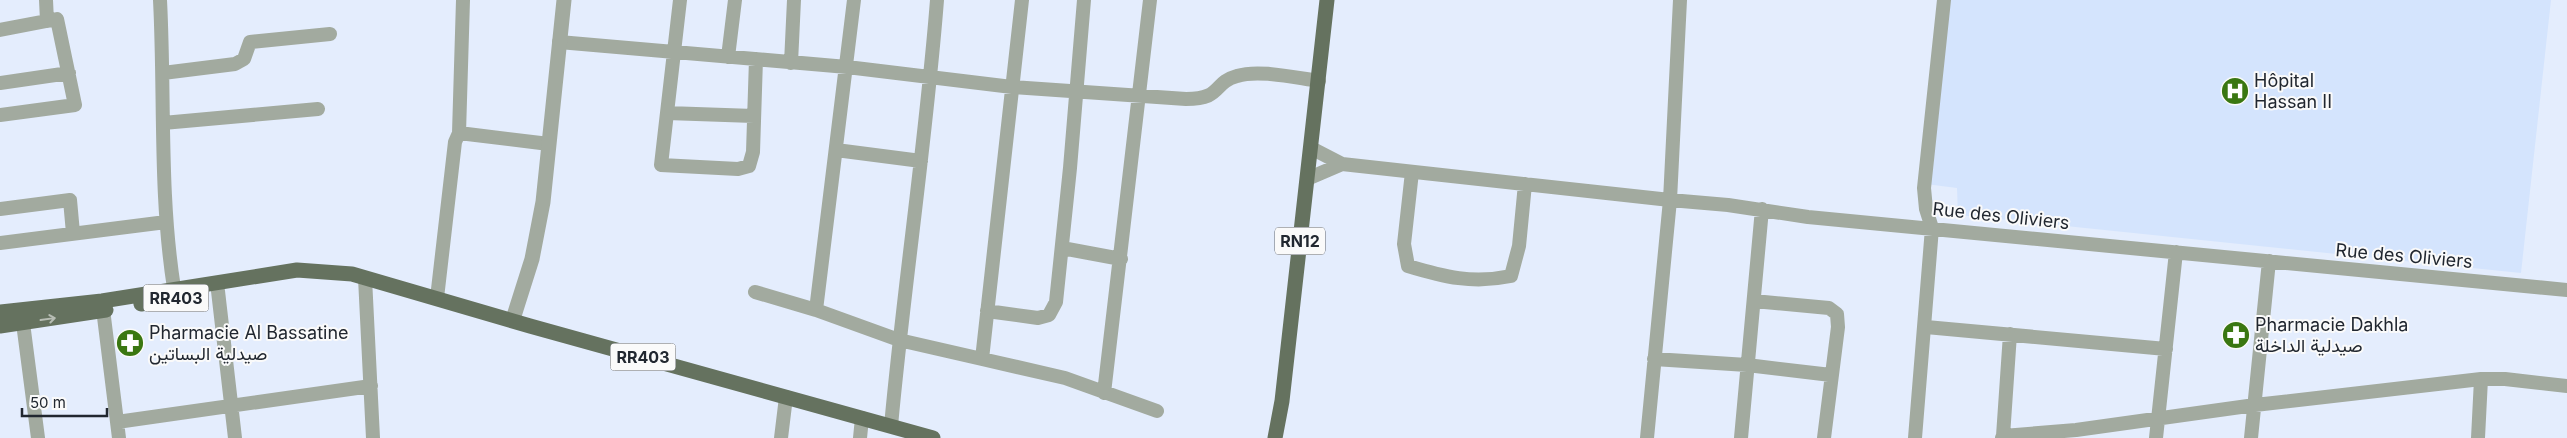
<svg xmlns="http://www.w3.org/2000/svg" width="2567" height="438" font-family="Inter,Vazirmatn,sans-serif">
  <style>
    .built { fill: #d4e4fd }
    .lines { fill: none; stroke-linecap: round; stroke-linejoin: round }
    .minor { stroke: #a2aa9f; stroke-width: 14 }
    .tertiary { stroke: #a2aa9f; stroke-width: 15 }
    .primary { stroke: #65725f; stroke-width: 15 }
    .oneway { stroke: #b7bdb4 }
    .labels { text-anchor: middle; stroke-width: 4; stroke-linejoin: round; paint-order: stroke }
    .shield { fill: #fafafa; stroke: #62666d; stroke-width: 1 }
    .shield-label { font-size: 16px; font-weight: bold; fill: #212730 }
    .poi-label { font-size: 18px; fill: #212730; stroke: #fafafa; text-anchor: start }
    .street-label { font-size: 18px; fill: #212730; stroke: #fafafa }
  </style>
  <rect width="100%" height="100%" fill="#e4edfd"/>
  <path class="built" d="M 1939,0 L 2551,0 L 2521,273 L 1958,215 L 1957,188 L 1918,183 Z"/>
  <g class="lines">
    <path class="minor" d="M 46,0 L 47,21
      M 160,0 C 165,96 159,193 174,288
      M 680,0 L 661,165 L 738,169 L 749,166 L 753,152 L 756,59
      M 0,30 L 57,19 L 75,105 L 0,115
      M 559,42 L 847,67 L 1012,87 L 1186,99 C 1223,99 1212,83 1237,76 C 1259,69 1296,78 1319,81
      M 728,57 L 735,0
      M 791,63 L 794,0
      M 163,73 L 235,64 L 244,59 L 250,42 L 330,34
      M 0,83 L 69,73
      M 667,113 L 754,116
      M 163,123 L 318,109
      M 459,133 L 463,0
      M 1311,148 L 1342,164 L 1670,200 L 1680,0
      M 836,150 L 921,161
      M 1412,172 L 1404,244 L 1408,266 C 1444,277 1473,284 1511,276 L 1519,246 L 1525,184
      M 1307,179 L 1342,164
      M 0,209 L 70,200 L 73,233
      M 0,243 L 166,222
      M 1062,248 L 1121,259
      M 365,278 L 373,438
      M 218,291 L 235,438
      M 755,292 L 816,310 L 899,340 L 982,359 L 1022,0
      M 437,298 L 455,142 L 459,133 L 549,144
      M 102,301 L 119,438
      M 1754,301 L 1829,308 L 1837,314 L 1838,327 L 1824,438
      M 816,310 L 854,0
      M 987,311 L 1038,318 L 1049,315 L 1056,302 L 1070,168 L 1084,0
      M 23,323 L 38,438
      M 1926,327 L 2166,349
      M 982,359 L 1065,378 L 1157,411
      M 1654,359 L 1747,365 L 1831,375
      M 1104,393 L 1150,0
      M 117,422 L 371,386
      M 891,426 C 904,284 926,142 937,0
      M 2003,436 L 2010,334
      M 781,438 L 786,397
      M 860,438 L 862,418
      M 1647,438 L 1670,200 L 1728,205 L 1808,217 L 2567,290
      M 1741,438 L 1762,209
      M 1915,438 L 1932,228 L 1926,209 L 1924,188 L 1944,0
      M 2002,438 L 2003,436 L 2076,430 L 2255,405 L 2481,379 L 2505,379 L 2567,386
      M 2156,438 L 2176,252
      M 2251,438 L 2269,261
      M 2478,438 L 2481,379"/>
    <path class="tertiary" d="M 513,319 L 532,259 L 543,202 L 564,0"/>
    <path class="primary" d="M 141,304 L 200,294
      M 0,312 L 102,301 L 297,270 L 352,274 L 530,326 L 933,438
      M 0,326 L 106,310
      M 1275,438 L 1282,401 L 1327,0"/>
  </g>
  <defs><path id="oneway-shaft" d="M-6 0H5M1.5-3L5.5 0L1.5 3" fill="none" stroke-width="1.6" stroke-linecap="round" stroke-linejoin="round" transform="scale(1.25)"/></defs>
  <use class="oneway" href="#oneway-shaft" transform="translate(48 319) rotate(-8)"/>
  <defs>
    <symbol id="hospital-disc" viewBox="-11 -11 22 22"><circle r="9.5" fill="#3a7711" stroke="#fafafa"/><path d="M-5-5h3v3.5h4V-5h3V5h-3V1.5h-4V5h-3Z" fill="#fff"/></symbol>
    <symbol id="pharmacy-disc" viewBox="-11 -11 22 22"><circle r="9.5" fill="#3a7711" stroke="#fafafa"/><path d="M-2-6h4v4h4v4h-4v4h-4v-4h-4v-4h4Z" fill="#fff"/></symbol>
  </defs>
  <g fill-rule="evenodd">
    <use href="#hospital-disc" x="2219" y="75" width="32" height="32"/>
    <use href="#pharmacy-disc" x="2220" y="319" width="32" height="32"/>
    <use href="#pharmacy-disc" x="114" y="327" width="32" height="32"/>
  </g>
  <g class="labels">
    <g class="shield">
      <rect x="1275" y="227.5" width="50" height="27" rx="4"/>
      <rect x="143.5" y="284.5" width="65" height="27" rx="4"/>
      <rect x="610.5" y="343.5" width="65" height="27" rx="4"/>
    </g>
    <g class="shield-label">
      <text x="1300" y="247">RN12</text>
      <text x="176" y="304">RR403</text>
      <text x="643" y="363">RR403</text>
    </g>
    <g class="poi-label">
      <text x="2254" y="87">Hôpital<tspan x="2254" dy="21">Hassan II</tspan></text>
      <text x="2255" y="331">Pharmacie Dakhla<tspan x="2255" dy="21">صيدلية الداخلة</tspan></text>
      <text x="149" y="339">Pharmacie Al Bassatine<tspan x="149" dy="21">صيدلية البساتين</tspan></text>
    </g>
    <g class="street-label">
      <text transform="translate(2001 216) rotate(6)" y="6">Rue des Oliviers</text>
      <text transform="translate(2404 256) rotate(5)" y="6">Rue des Oliviers</text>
    </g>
  </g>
  <path d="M22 408v8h85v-8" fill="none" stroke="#212730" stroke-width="2.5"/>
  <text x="30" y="408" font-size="15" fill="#212730" stroke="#fafafa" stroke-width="4" paint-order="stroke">50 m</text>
</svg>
